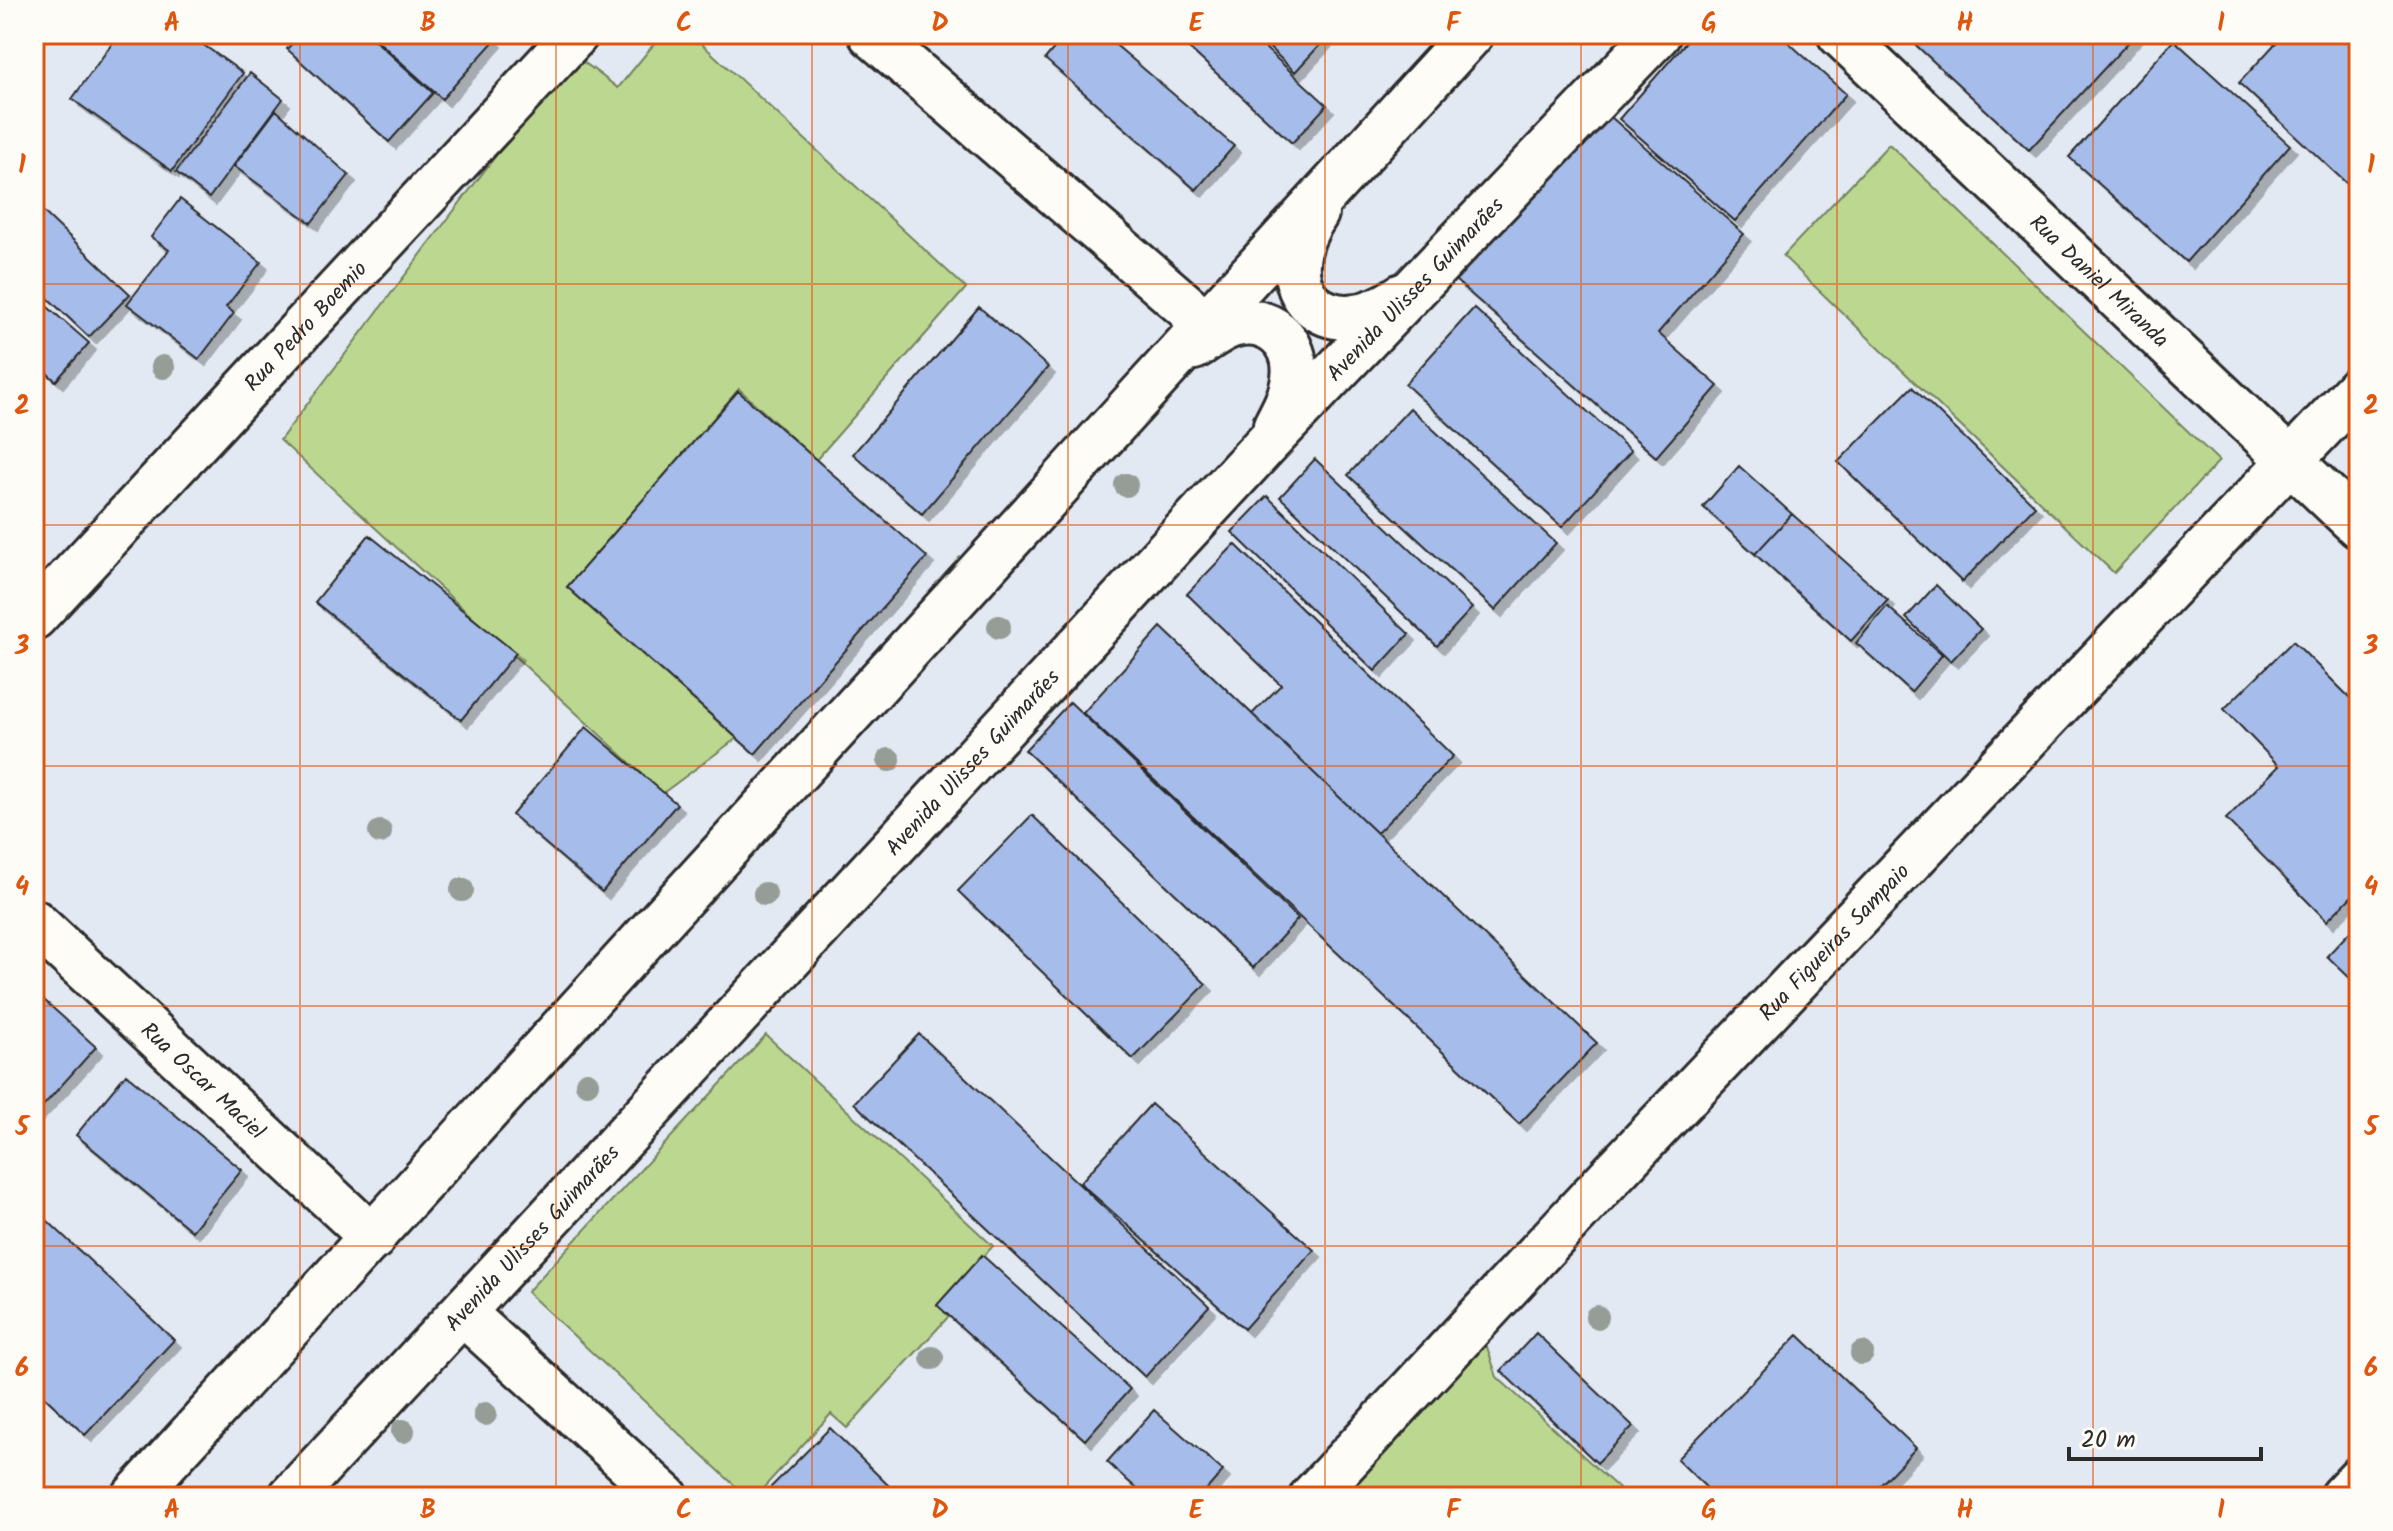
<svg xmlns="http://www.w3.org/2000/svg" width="2393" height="1531" font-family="Kalam,sans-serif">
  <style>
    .green { fill: #bcd890; stroke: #74825e; stroke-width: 2 }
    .building { fill: #a6bdeb; stroke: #2b2b2b; stroke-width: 2; filter: url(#shadow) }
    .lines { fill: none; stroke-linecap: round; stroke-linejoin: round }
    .minor-casing { stroke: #2b2b2b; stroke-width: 50 }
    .primary-casing { stroke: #2b2b2b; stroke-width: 50 }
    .minor { stroke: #fdfcf7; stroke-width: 44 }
    .primary { stroke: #fdfcf7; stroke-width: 44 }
    .tree { fill: #959d96 }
    .grid { fill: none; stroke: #df570e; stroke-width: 2; stroke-opacity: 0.55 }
    .labels { text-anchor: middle; stroke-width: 7; stroke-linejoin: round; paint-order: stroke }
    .street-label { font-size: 22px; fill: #2b2b2b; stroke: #fdfcf7 }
    .neatline { fill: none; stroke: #df570e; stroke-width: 3 }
    .grid-label { font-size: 26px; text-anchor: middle; font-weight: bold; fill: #df570e }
  </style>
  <defs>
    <filter id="shadow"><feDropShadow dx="7" dy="7" stdDeviation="0" flood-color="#0004"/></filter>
  </defs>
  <rect width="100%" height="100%" fill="#e3e9f3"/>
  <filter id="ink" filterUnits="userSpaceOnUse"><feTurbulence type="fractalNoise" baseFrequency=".0125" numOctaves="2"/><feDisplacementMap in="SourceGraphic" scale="16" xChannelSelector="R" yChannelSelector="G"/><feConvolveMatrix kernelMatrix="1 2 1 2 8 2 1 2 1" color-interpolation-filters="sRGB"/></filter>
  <g filter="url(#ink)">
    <path class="green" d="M 662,34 L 691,34 L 966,288 L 816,460 L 739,389 L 567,587 L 737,738 L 663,793 L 280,440 L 573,54 L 618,88 Z
      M 1889,144 L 2219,461 L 2114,573 L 1783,256 Z
      M 766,1035 L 993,1246 L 938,1305 L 949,1316 L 847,1428 L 831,1414 L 755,1497 L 747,1497 L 527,1292 Z
      M 1485,1341 L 1497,1377 L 1628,1497 L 1335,1497 Z"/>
    <path class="building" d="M 119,34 L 188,34 L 243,73 L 172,171 L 72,99 Z
      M 300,34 L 368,34 L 433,93 L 389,142 L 287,49 Z
      M 370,34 L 489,34 L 495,40 L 442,99 Z
      M 1066,34 L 1103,34 L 1234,146 L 1196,190 L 1045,59 Z
      M 1174,34 L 1250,34 L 1327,105 L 1292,143 Z
      M 1255,34 L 1330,34 L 1295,72 Z
      M 1693,34 L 1779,34 L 1846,94 L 1735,221 L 1619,119 Z
      M 1904,34 L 2136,34 L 2029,150 Z
      M 2284,34 L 2359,34 L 2359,195 L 2239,83 Z
      M 2174,40 L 2290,145 L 2186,262 L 2069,157 Z
      M 250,73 L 283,99 L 209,198 L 176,172 Z
      M 276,110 L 349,175 L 311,223 L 234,166 Z
      M 1603,110 L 1744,234 L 1658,333 L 1718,386 L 1656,457 L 1455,280 Z
      M 180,199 L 261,262 L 226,307 L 234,313 L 199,359 L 127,304 L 169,250 L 151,237 Z
      M 34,203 L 130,294 L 89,337 L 34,285 Z
      M 34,295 L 89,343 L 56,381 L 34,362 Z
      M 979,307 L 1048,367 L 922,514 L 853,454 Z
      M 1474,308 L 1631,451 L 1562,527 L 1405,384 Z
      M 1912,387 L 2035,506 L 1962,582 L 1838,462 Z
      M 738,391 L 927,557 L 755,754 L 567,587 Z
      M 1410,408 L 1556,543 L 1495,610 L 1348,475 Z
      M 1315,459 L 1472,608 L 1437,646 L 1280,497 Z
      M 1739,466 L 1792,514 L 1755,554 L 1703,507 Z
      M 1267,496 L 1409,634 L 1375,671 L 1232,532 Z
      M 1792,514 L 1888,600 L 1851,641 L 1755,554 Z
      M 369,535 L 516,653 L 461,720 L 315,602 Z
      M 1235,544 L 1453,756 L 1377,833 L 1252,714 L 1281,685 L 1187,594 Z
      M 1936,585 L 1981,629 L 1951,661 L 1906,618 Z
      M 1887,606 L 1942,655 L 1911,692 L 1856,643 Z
      M 1161,627 L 1597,1043 L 1519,1124 L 1083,713 Z
      M 2293,641 L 2359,707 L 2359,889 L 2327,921 L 2226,819 L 2279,766 L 2224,709 Z
      M 1070,702 L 1298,919 L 1253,968 L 1025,750 Z
      M 586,727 L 677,804 L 602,892 L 512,815 Z
      M 1032,815 L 1206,984 L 1133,1059 L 958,891 Z
      M 2359,922 L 2359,987 L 2327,956 Z
      M 34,991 L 96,1047 L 34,1116 Z
      M 919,1034 L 1209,1306 L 1145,1377 L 854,1103 Z
      M 126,1074 L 242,1170 L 192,1231 L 76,1135 Z
      M 1151,1104 L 1314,1250 L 1244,1329 L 1080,1183 Z
      M 34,1208 L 174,1340 L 85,1435 L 34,1387 Z
      M 982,1255 L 1130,1389 L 1085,1440 L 937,1305 Z
      M 1536,1333 L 1633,1426 L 1597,1463 L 1501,1371 Z
      M 1798,1335 L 1916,1448 L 1869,1497 L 1716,1497 L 1677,1459 Z
      M 1154,1410 L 1223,1471 L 1200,1497 L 1146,1497 L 1107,1462 Z
      M 830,1428 L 890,1487 L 880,1497 L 761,1497 Z
      M 909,1489 L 918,1497 L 901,1497 Z"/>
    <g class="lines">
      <defs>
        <g id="minor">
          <path d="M 871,34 L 1188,308 L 1202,325"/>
          <path id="s1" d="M 1840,34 L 2359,526"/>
          <path id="s2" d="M 34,617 L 576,34"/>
          <path id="s3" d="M 34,922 L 373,1238"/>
          <path d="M 463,1313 L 666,1497"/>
          <path id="s4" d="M 1312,1497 L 1608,1179 L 2359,388"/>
          <path d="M 2342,1497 L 2359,1479"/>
        </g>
        <g id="primary">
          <path d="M 1316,213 C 1263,291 1329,350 1402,296"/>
          <path d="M 1194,347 C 1205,340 1219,329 1232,325 C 1268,314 1299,341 1294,378 C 1292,395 1284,410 1276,425"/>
          <path d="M 134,1497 L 1471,34"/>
          <path id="s5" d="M 291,1497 L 1268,442 L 1658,34"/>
        </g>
      </defs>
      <use href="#minor" class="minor-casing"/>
      <use href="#primary" class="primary-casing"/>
      <use href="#minor" class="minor"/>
      <use href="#primary" class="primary"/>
    </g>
    <g class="tree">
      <circle cx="163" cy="367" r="12"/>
      <circle cx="1126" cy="485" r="12"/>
      <circle cx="999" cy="627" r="12"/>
      <circle cx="889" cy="760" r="12"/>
      <circle cx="380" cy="832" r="12"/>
      <circle cx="462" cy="890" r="12"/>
      <circle cx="765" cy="894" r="12"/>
      <circle cx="587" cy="1083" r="12"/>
      <circle cx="1597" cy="1317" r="12"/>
      <circle cx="1862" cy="1353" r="12"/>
      <circle cx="932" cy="1358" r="12"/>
      <circle cx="485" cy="1414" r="12"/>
      <circle cx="403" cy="1431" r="12"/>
    </g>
  </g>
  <path class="grid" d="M 300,34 L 300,1497M 556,34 L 556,1497M 812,34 L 812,1497M 1068,34 L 1068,1497M 1325,34 L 1325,1497M 1581,34 L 1581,1497M 1837,34 L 1837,1497M 2093,34 L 2093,1497M 34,284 L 2359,284M 34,525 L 2359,525M 34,766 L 2359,766M 34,1006 L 2359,1006M 34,1246 L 2359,1246"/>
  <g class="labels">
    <g class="street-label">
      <text dy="8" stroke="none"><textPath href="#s1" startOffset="358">Rua Daniel Miranda</textPath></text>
      <text dy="8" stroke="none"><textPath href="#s5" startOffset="1650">Avenida Ulisses Guimarães</textPath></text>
      <text dy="8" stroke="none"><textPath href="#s2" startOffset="398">Rua Pedro Boemio</textPath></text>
      <text dy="8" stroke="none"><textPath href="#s5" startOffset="1002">Avenida Ulisses Guimarães</textPath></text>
      <text dy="8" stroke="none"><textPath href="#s4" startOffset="762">Rua Figueiras Sampaio</textPath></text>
      <text dy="8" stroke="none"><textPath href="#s3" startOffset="232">Rua Oscar Maciel</textPath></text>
      <text dy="8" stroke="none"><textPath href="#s5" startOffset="354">Avenida Ulisses Guimarães</textPath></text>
    </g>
  </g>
  <rect width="2393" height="1531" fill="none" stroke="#fdfcf7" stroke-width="88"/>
  <path d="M2069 1447v12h192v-12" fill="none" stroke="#2b2b2b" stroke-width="4"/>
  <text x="2081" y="1447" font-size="24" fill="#2b2b2b" stroke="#fdfcf7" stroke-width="6" paint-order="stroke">20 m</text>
  <rect x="44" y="44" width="2305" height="1443" class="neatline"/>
  <g class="grid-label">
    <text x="172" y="31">A</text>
    <text x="428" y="31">B</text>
    <text x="684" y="31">C</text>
    <text x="940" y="31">D</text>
    <text x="1196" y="31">E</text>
    <text x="1453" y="31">F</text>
    <text x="1709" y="31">G</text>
    <text x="1965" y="31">H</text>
    <text x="2221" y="31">I</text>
    <text x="22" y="173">1</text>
    <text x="2371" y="173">1</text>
    <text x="22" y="414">2</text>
    <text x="2371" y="414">2</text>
    <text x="22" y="654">3</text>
    <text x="2371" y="654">3</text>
    <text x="22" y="895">4</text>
    <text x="2371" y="895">4</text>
    <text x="22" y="1135">5</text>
    <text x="2371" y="1135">5</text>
    <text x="22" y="1376">6</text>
    <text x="2371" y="1376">6</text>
    <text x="172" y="1518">A</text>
    <text x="428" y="1518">B</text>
    <text x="684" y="1518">C</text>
    <text x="940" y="1518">D</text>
    <text x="1196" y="1518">E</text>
    <text x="1453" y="1518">F</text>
    <text x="1709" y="1518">G</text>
    <text x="1965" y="1518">H</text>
    <text x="2221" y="1518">I</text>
  </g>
</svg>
